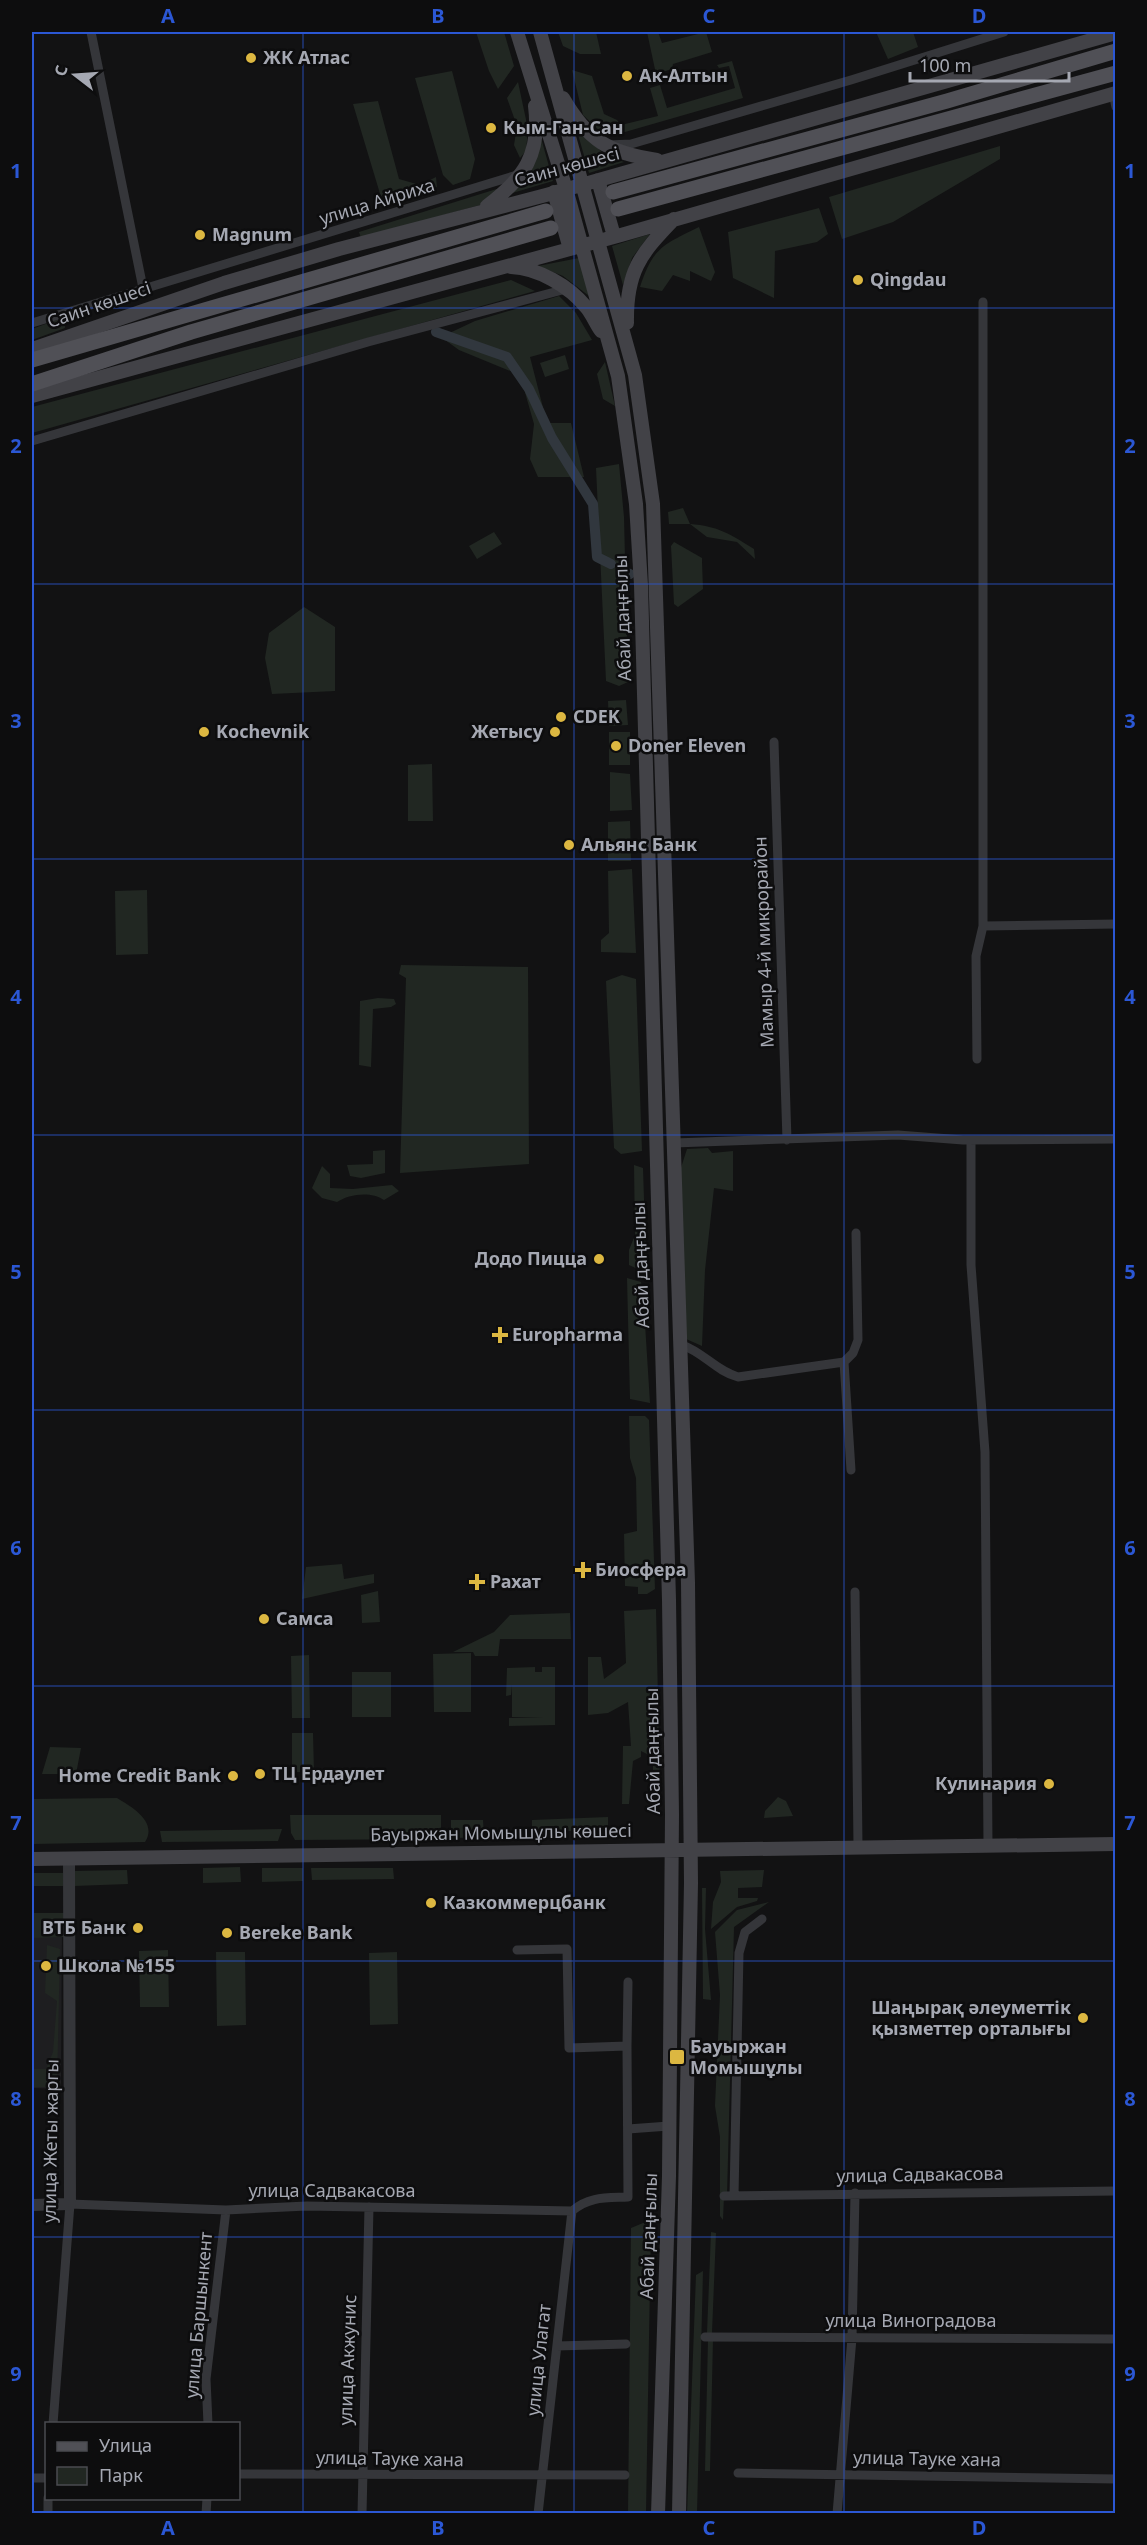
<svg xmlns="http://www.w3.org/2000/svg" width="1147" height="2545" font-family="'Noto Sans',sans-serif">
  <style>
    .built { fill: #1e1e20 }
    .green { fill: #212722 }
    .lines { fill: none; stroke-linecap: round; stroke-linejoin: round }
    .canal { stroke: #31373e; stroke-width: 10 }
    .minor { stroke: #35363a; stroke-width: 9 }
    .tertiary { stroke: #35363a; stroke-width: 12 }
    .secondary { stroke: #424247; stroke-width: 14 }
    .primary { stroke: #505056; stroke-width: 15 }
    .grid { fill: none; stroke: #2b57d4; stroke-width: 1.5; stroke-opacity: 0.55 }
    .poi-dot { fill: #dcb741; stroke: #0d0d0e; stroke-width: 2 }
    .labels { text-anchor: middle; stroke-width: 5; stroke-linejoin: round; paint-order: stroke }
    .poi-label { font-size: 18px; font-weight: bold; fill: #a5a8b2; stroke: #0d0d0e; text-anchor: start }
    .street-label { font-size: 18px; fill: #a5a8b2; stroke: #0d0d0e }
    .neatline { fill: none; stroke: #2b57d4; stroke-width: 2 }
    .grid-label { font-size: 20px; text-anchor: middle; font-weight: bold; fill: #2b57d4 }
  </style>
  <rect width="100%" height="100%" fill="#121213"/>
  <path class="built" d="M 62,1919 L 61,2089 L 32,2088 L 32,1920 Z"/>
  <path class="green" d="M 476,32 L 504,32 L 514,66 L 498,89 L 489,71 Z
    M 558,32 L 596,32 L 601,54 L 580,54 L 563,46 Z
    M 647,32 L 658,32 L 662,43 L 706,32 L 712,52 L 673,64 L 672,69 L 656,74 Z
    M 876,32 L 913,32 L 918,47 L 888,59 Z
    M 732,61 L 743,98 L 618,134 L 603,134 L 583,115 L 572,70 L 592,76 L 604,114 L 617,120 L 621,125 L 658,116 L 650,88 L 660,85 L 667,108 L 735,88 L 729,66 L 719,68 L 717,65 Z
    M 452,71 L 475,159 L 470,179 L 453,185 L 443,175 L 415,78 Z
    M 518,82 L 528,129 L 526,151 L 520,158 L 514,145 L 517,126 L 507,98 Z
    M 378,101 L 399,179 L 420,185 L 436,177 L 437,187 L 384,207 L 353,104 Z
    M 577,131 L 607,156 L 624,162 L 589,173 Z
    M 540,134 L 553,181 L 509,194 Z
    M 1000,146 L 1000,159 L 893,222 L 842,239 L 829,197 Z
    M 503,187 L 480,205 L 361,238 L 359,232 Z
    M 819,208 L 828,234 L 817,242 L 775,251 L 774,298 L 733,278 L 728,232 Z
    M 699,227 L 715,272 L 711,281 L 690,271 L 690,281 L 673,275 L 662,291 L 640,287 C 653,247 663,245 699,227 Z
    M 650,234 L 632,258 L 623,285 L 612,246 Z
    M 579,258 L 589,296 L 563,276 L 538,266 Z
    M 511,280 L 535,291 L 32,433 L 32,407 Z
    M 559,296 L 576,313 L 592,340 L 530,357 L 547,423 L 571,423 L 584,477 L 538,477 L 530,459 L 534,424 L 520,375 L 459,350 L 441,337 L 475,321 Z
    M 64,317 L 65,328 L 32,340 L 32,329 Z
    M 565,355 L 569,369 L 545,377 L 540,363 Z
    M 605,362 L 615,406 L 603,399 L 597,374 Z
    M 619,464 L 624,517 L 628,682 L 619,686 L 606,681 L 596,468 Z
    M 683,508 L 690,524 C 718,526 730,534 754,549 L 755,559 L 737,542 L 707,537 L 690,524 L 669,524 L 668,512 Z
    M 494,532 L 502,544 L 477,559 L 469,546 Z
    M 674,542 L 702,558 L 702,562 L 703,589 L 678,607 L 674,604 L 671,546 Z
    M 304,607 L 335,627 L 335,691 L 272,694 L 265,658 L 269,633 Z
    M 626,700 L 628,725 L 609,726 L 608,701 Z
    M 609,732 L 630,732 L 630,765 L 609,765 Z
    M 432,764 L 433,821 L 408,821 L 408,765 Z
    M 610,772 L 630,774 L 632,810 L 610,811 Z
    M 630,821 L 631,861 L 608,861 L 608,822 Z
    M 632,869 L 636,953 L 601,952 L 601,940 L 609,933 L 608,871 Z
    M 147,890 L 148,954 L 116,955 L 115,891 Z
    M 401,965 L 528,967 L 529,1164 L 400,1173 L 406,978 L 399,974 Z
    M 622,975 L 636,979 L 642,1151 L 621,1154 L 614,1148 L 606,981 Z
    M 378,998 L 394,999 L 396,1004 L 391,1007 L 373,1009 L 371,1067 L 359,1065 L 360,1001 Z
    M 708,1148 L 712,1153 L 733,1151 L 733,1191 L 714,1188 L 705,1270 L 702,1346 L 684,1338 L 679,1174 L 687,1149 Z
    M 385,1150 L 385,1173 L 361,1178 L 350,1176 L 347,1165 L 373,1164 L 373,1151 Z
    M 634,1165 L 643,1168 L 646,1261 L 644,1267 L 640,1270 L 629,1265 L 629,1250 L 635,1235 Z
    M 322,1166 L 330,1174 L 330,1188 L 353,1189 L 392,1185 L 399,1191 L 384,1200 C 371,1191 349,1194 337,1202 L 322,1198 L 312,1188 Z
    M 627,1278 L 641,1282 L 643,1292 L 650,1403 L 630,1399 Z
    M 629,1416 L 645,1416 L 649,1420 L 655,1589 L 647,1594 L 638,1594 L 638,1587 L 625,1586 L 624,1534 L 637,1531 L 636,1478 L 630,1458 Z
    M 342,1564 L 344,1579 L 374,1574 L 374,1583 L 302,1599 L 306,1567 Z
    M 378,1591 L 380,1622 L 362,1623 L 361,1595 Z
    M 656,1609 L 660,1789 L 653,1789 L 653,1757 L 641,1751 L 641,1757 L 633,1761 L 629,1804 L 622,1804 L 623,1746 L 631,1746 L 628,1702 L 608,1713 L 588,1715 L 588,1657 L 601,1657 L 604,1679 L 626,1663 L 624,1611 Z
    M 570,1613 L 571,1639 L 500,1639 L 498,1656 L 475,1656 L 473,1652 L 453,1652 L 494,1632 L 510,1615 Z
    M 471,1653 L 471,1712 L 434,1712 L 433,1654 Z
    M 309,1655 L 310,1718 L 292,1718 L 291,1656 Z
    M 535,1667 L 535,1672 L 542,1672 L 542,1667 L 555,1667 L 555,1725 L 509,1726 L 509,1718 L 543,1718 L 512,1717 L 512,1685 L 511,1695 L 506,1696 L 507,1668 Z
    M 352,1672 L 391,1672 L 391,1717 L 352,1717 Z
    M 292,1733 L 313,1733 L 314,1772 L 292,1772 Z
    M 50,1747 L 81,1748 L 76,1774 L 42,1774 Z
    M 778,1797 L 786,1801 L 793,1816 L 764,1818 L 765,1811 Z
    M 117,1798 C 132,1807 158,1822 145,1842 L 32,1844 L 32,1799 Z
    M 290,1815 L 441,1815 L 441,1831 L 436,1839 L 295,1840 L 291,1833 Z
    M 608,1817 L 608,1826 L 603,1830 L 532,1832 L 532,1820 Z
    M 451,1820 L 483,1820 L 484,1837 L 456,1838 L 451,1831 Z
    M 282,1829 L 278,1841 L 162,1842 L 160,1831 Z
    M 240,1867 L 241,1882 L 203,1883 L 203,1868 Z
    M 262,1868 L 303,1868 L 303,1881 L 262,1882 Z
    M 311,1868 L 393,1868 L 394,1879 L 312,1880 Z
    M 127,1870 L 128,1884 L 74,1886 L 74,1871 Z
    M 764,1870 L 762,1887 L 738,1888 L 738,1898 L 758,1898 L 757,1901 L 737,1907 L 711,1929 L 713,1902 L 721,1882 L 720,1871 Z
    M 32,1873 L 63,1873 L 63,1886 L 32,1886 Z
    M 702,1888 L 706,1888 L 705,1929 L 711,2000 L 703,1999 Z
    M 769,1902 L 734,1927 L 727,2196 L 724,2196 L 723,2220 L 720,2216 L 720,2137 L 715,2106 L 720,1995 L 715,1932 L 737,1910 Z
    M 32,1913 L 64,1913 L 64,1937 L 32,1938 Z
    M 47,1945 L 60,1949 L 57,2087 L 32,2087 L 32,2069 L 46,2069 L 53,2052 L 57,2001 L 45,1993 Z
    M 168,1950 L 169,2007 L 140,2007 L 139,1951 Z
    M 216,1952 L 245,1952 L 246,2025 L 217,2026 Z
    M 397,1952 L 398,2024 L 370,2025 L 369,1953 Z
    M 643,2223 L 651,2223 L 646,2513 L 628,2514 L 631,2228 Z
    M 711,2232 L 716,2233 L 712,2333 L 707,2333 Z
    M 703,2271 L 697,2513 L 687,2514 L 696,2275 Z
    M 708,2339 L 713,2339 L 710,2471 L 705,2471 Z"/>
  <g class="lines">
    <path class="canal" d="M 436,332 L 507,357 L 529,389 L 552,438 L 593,504 L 597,557 L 611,564
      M 621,570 L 630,574"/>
    <path class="minor" d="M 91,32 L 143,288
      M 1113,93 L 1116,107
      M 609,145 L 631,144 L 851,80 L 1004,32
      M 32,323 L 517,175
      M 32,441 L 368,342 L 566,289
      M 774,742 L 787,1140
      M 983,926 L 1116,924
      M 977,1059 L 976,956 L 983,926 L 983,302
      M 971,1140 L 971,1265 L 985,1452 L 988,1845
      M 674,1143 L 898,1135 L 963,1140 L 1116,1139
      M 682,1345 C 703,1352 716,1371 738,1377 L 844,1362 L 853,1353 L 858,1340 L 856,1233
      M 844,1362 L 851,1470
      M 855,1592 L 858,1846
      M 627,2046 L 628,1982
      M 628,2129 L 669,2126
      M 724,2196 L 1116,2191
      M 734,2196 L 739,1953 L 745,1932 L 762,1919
      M 705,2337 L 1116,2339
      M 557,2346 L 626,2344
      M 53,2424 L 70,2204 L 226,2210 L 307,2206 L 572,2211 C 589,2196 607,2198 628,2197 L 627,2046 L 569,2048 L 567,1949 L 517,1950
      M 208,2424 L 206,2379 L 226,2210
      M 738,2473 L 1116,2479
      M 238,2474 L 625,2475
      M 32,2478 L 46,2478
      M 48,2514 L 48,2498
      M 206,2514 L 207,2498
      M 362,2514 L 369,2207
      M 538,2514 L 572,2211
      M 837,2514 L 852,2338 L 855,2193"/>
    <path class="tertiary" d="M 32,2205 L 70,2204 L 69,1859"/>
    <path class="secondary" d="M 517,32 L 566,189 L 618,376 L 636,504 L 641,585 L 669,1600 L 672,1815 L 669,2176 L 658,2514
      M 540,32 L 635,375 L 653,504 L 688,1583 L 691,1883 L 679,2514
      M 563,98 C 588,141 609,153 657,160
      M 598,180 L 614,236
      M 554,192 L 570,249
      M 487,206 C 524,178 541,155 535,106
      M 511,267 C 538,268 569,286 586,307 C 592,314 596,324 601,331
      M 627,323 C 626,272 640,254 674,219
      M 32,349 L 224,283 L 339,249 L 546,195 L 1116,33
      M 32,396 L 621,235 L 1116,93
      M 32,1859 L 1116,1844"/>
    <path class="primary" d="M 613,192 L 947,101 L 1116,51
      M 618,209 L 1116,73
      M 32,360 L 546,211
      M 32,384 L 191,332 L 551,228"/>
  </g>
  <path class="grid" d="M 303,32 L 303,2514M 574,32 L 574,2514M 844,32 L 844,2514M 32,308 L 1116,308M 32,584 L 1116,584M 32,859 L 1116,859M 32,1135 L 1116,1135M 32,1410 L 1116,1410M 32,1686 L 1116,1686M 32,1961 L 1116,1961M 32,2237 L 1116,2237"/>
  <g class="poi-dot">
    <circle cx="251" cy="58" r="6"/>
    <circle cx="627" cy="76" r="6"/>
    <circle cx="491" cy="128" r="6"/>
    <circle cx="200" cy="235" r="6"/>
    <circle cx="858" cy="280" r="6"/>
    <circle cx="561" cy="717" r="6"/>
    <circle cx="204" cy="732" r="6"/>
    <circle cx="555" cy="732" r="6"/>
    <circle cx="616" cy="746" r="6"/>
    <circle cx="569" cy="845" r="6"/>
    <circle cx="599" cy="1259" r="6"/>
    <path d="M497 1326h6v6h6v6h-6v6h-6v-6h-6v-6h6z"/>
    <path d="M580 1561h6v6h6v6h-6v6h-6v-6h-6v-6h6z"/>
    <path d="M474 1573h6v6h6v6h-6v6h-6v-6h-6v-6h6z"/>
    <circle cx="264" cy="1619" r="6"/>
    <circle cx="260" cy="1774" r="6"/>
    <circle cx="233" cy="1776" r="6"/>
    <circle cx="1049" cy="1784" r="6"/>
    <circle cx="431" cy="1903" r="6"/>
    <circle cx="138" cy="1928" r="6"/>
    <circle cx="227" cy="1933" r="6"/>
    <circle cx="46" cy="1966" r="6"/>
    <circle cx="1083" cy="2018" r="6"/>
    <rect x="669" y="2049" width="16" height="16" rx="3"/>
  </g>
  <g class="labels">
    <g class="poi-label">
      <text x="263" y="64">ЖК Атлас</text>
      <text x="639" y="82">Ак-Алтын</text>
      <text x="503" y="134">Кым-Ган-Сан</text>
      <text x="212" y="241">Magnum</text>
      <text x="870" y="286">Qingdau</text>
      <text x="573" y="723">CDEK</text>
      <text x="216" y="738">Kochevnik</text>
      <text x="543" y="738" text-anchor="end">Жетысу</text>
      <text x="628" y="752">Doner Eleven</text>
      <text x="581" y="851">Альянс Банк</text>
      <text x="587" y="1265" text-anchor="end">Додо Пицца</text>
      <text x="512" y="1341">Europharma</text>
      <text x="595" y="1576">Биосфера</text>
      <text x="490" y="1588">Рахат</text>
      <text x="276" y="1625">Самса</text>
      <text x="272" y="1780">ТЦ Ердаулет</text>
      <text x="221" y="1782" text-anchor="end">Home Credit Bank</text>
      <text x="1037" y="1790" text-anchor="end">Кулинария</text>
      <text x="443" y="1909">Казкоммерцбанк</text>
      <text x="126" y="1934" text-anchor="end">ВТБ Банк</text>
      <text x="239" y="1939">Bereke Bank</text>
      <text x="58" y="1972">Школа №155</text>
      <text x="1071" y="2014" text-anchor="end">Шаңырақ әлеуметтік<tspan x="1071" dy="21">қызметтер орталығы</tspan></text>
      <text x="690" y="2053">Бауыржан<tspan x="690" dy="21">Момышұлы</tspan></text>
    </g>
    <g class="street-label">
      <text transform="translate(567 167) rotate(-15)" y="6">Саин көшесі</text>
      <text transform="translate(377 202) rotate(-17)" y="6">улица Айриха</text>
      <text transform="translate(99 305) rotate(-19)" y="6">Саин көшесі</text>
      <text transform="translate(623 618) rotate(-92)" y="6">Абай даңғылы</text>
      <text transform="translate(764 942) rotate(-92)" y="6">Мамыр 4-й микрорайон</text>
      <text transform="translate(641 1265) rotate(-92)" y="6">Абай даңғылы</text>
      <text transform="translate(653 1751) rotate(-91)" y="6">Абай даңғылы</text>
      <text transform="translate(501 1833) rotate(-1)" y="6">Бауыржан Момышұлы көшесі</text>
      <text transform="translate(51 2141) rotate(-89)" y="6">улица Жеты жаргы</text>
      <text transform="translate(920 2175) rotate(-1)" y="6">улица Садвакасова</text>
      <text x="332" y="2197">улица Садвакасова</text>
      <text transform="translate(649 2236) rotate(-88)" y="6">Абай даңғылы</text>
      <text transform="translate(199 2315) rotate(-85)" y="6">улица Баршынкент</text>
      <text x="911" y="2327">улица Виноградова</text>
      <text transform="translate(348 2360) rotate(-88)" y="6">улица Акжунис</text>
      <text transform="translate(539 2360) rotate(-84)" y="6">улица Улагат</text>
      <text transform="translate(390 2459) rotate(1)" y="6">улица Тауке хана</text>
      <text transform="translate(927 2459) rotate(1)" y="6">улица Тауке хана</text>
    </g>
  </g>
  <rect width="1147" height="2545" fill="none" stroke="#0d0d0e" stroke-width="66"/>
  <rect x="45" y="2422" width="195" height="78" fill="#0d0d0e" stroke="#4a4b50" stroke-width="1.5"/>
  <rect x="57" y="2442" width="30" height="9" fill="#505056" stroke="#4a4b50" stroke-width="1.5"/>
  <text x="99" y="2452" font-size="18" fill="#a5a8b2">Улица</text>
  <rect x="57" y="2467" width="30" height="18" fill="#212722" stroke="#4a4b50" stroke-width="1.5"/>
  <text x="99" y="2482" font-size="18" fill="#a5a8b2">Парк</text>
  <g transform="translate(75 75) rotate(287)" stroke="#0d0d0e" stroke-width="4.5" paint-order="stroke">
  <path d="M0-4.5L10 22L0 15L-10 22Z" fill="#a5a8b2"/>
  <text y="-9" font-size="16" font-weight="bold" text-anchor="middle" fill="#a5a8b2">С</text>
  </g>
  <path d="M910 72v9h159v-9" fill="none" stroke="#a5a8b2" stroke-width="3"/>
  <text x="919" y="72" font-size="18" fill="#a5a8b2" stroke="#0d0d0e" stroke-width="4.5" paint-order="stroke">100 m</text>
  <rect x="33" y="33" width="1081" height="2479" class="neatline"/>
  <g class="grid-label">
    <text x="168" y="23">A</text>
    <text x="438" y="23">B</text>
    <text x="709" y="23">C</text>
    <text x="979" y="23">D</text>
    <text x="16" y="178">1</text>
    <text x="1130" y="178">1</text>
    <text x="16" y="453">2</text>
    <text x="1130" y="453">2</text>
    <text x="16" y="728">3</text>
    <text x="1130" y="728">3</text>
    <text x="16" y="1004">4</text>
    <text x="1130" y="1004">4</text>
    <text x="16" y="1279">5</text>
    <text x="1130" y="1279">5</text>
    <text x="16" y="1555">6</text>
    <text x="1130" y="1555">6</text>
    <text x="16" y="1830">7</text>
    <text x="1130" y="1830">7</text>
    <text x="16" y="2106">8</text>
    <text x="1130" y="2106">8</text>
    <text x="16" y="2381">9</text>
    <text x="1130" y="2381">9</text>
    <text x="168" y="2535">A</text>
    <text x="438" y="2535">B</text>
    <text x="709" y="2535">C</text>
    <text x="979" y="2535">D</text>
  </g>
</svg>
